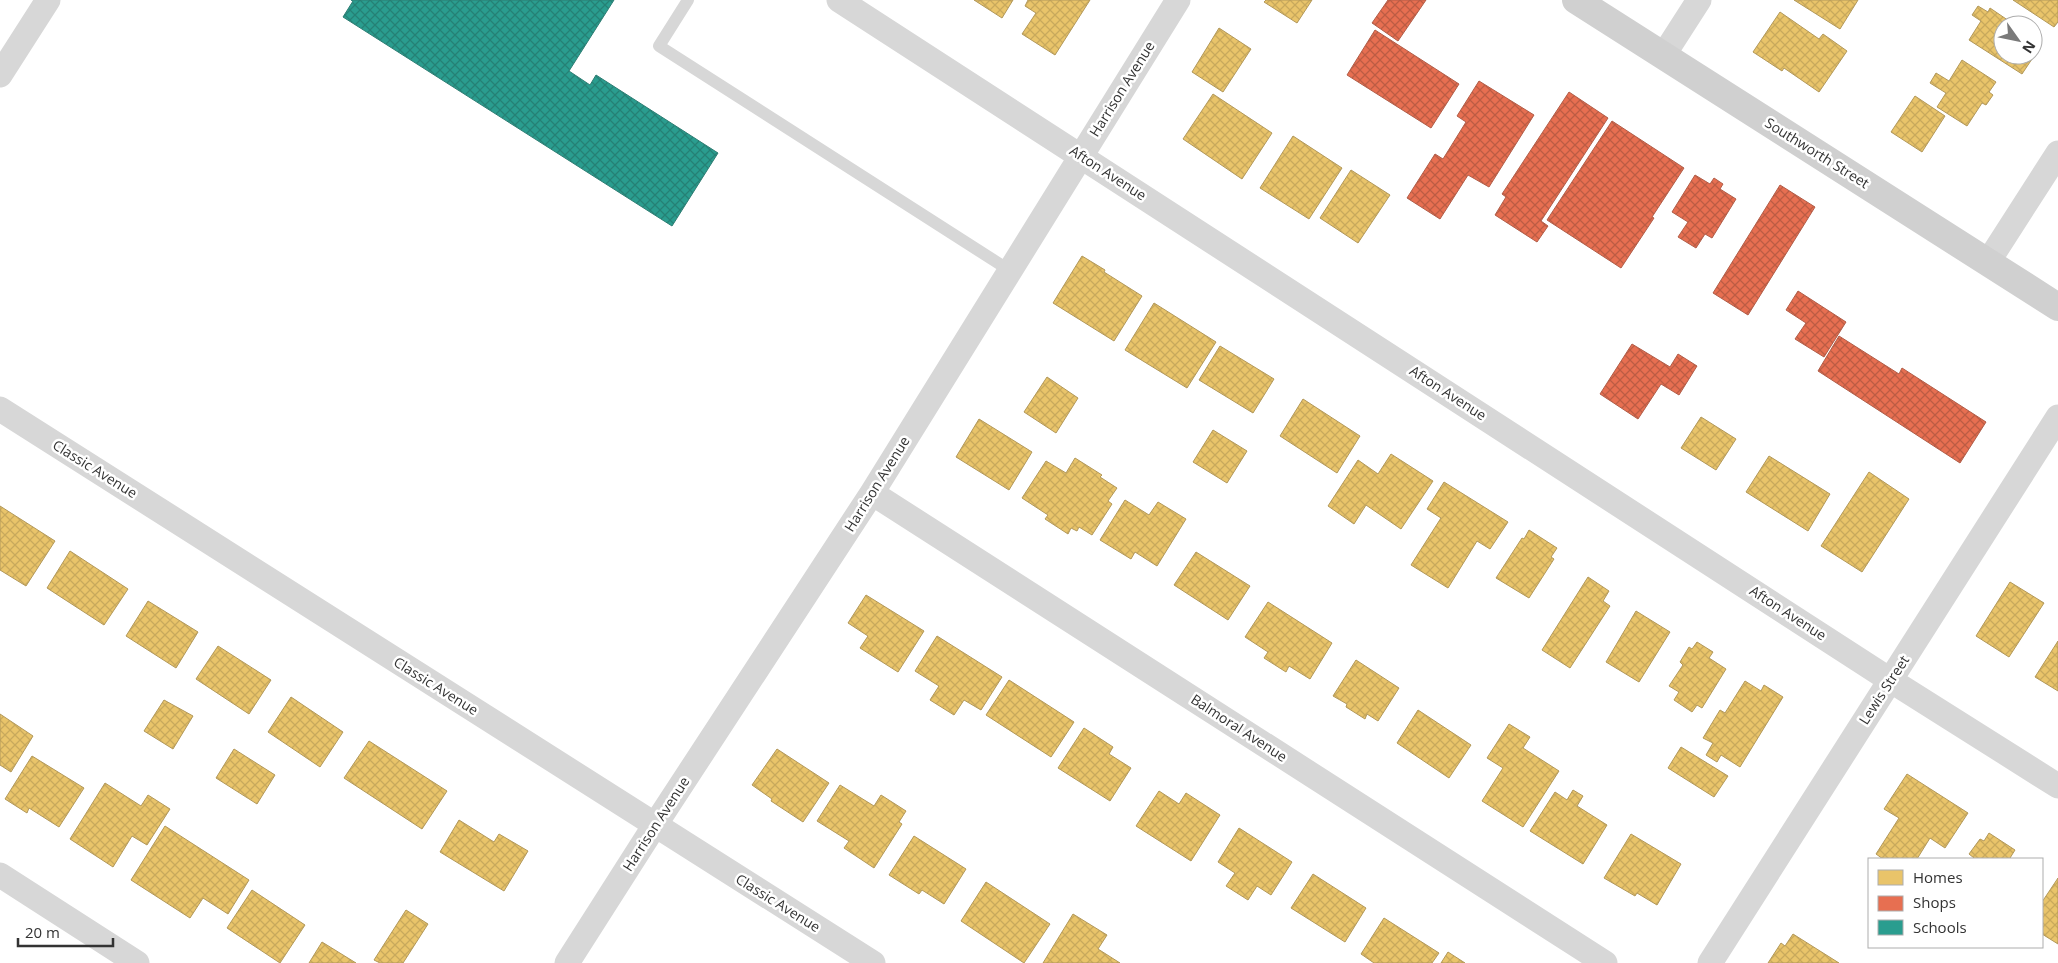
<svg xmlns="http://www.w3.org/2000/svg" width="2058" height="963" font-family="'Open Sans',sans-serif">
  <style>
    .homes { fill: url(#homes-cross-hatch); stroke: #b2985a }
    .shops { fill: url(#shops-cross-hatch); stroke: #b15d48 }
    .schools { fill: url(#schools-cross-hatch); stroke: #2d7d73 }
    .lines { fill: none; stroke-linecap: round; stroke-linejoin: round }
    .lane { stroke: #d7d7d7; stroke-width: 12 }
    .street { stroke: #d7d7d7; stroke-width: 25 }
    .secondary { stroke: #d0d0d0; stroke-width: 28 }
    .labels { text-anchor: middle; stroke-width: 5; stroke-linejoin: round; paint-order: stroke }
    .street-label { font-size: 14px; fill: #333; stroke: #fff }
  </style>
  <defs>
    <pattern id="homes-cross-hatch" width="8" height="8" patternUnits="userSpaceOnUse" patternTransform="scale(1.25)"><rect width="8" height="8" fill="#e9c46a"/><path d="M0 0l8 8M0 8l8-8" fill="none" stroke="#c8a95c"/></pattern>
    <pattern id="shops-cross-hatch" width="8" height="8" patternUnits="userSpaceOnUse" patternTransform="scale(1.25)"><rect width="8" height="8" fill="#e76f51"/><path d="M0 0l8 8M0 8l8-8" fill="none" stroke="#bc5c44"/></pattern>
    <pattern id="schools-cross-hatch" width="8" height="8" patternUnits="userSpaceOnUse" patternTransform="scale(1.25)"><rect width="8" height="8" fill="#2a9d8f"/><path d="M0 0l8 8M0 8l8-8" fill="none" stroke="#258175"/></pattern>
  </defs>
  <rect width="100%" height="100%" fill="#fff"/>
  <path class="homes" d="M 974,0 L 1013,0 L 1002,18 Z
    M 1028,0 L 1090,0 L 1055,55 L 1022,34 L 1036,13 L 1025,6 Z
    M 1266,0 L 1312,0 L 1297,23 L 1264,2 Z
    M 1794,0 L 1858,0 L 1840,29 Z
    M 2013,0 L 2058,0 L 2058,22 L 2054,27 Z
    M 1978,6 L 1988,12 L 1990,8 L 2015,25 L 2003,25 L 2003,55 L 2034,56 L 2022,74 L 1969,40 L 1981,21 L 1972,15 Z
    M 1780,12 L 1819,39 L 1823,34 L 1847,51 L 1819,92 L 1784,68 L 1782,71 L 1753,52 Z
    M 1219,28 L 1251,49 L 1223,92 L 1192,72 Z
    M 1962,60 L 1996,82 L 1989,92 L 1993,95 L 1986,105 L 1982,103 L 1967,126 L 1937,107 L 1946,93 L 1930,83 L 1936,73 L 1949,81 Z
    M 1213,94 L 1272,133 L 1242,179 L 1183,139 Z
    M 1915,96 L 1945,116 L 1922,152 L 1891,132 Z
    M 1293,136 L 1342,168 L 1309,219 L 1260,188 Z
    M 1351,170 L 1390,195 L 1358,243 L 1320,218 Z
    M 1082,256 L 1105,270 L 1104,272 L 1142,296 L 1114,341 L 1053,303 Z
    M 1154,303 L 1216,342 L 1187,388 L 1125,350 Z
    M 1220,346 L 1274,379 L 1253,413 L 1199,380 Z
    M 1047,377 L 1078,398 L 1056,433 L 1024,412 Z
    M 1303,399 L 1360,436 L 1337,473 L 1280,436 Z
    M 1701,417 L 1736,439 L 1716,470 L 1681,448 Z
    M 979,419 L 1032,452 L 1009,490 L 956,457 Z
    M 1213,430 L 1247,451 L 1227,483 L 1193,462 Z
    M 1391,454 L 1433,481 L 1401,529 L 1366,505 L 1354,524 L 1328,506 L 1358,460 L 1378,474 Z
    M 1769,456 L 1830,494 L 1808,531 L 1746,492 Z
    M 1075,458 L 1102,475 L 1100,477 L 1117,488 L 1108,501 L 1112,504 L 1092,535 L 1079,527 L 1077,531 L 1071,528 L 1068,534 L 1045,519 L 1048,515 L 1022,498 L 1046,461 L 1066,473 Z
    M 1869,472 L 1909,499 L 1862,572 L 1821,546 Z
    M 1444,482 L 1508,522 L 1490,549 L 1477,541 L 1448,588 L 1411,565 L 1441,518 L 1427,509 Z
    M 1125,500 L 1149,515 L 1158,502 L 1186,519 L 1157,566 L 1135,552 L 1131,559 L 1100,540 Z
    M 0,506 L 55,541 L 26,586 L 0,570 Z
    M 1529,530 L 1557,548 L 1551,557 L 1554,559 L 1529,598 L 1496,578 L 1522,538 L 1524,539 Z
    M 70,551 L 128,589 L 104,625 L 47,588 Z
    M 1196,552 L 1250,586 L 1228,620 L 1174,585 Z
    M 1588,577 L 1609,591 L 1603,601 L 1610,606 L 1570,668 L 1542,650 Z
    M 2010,582 L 2044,603 L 2009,657 L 1976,636 Z
    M 866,595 L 924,631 L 898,672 L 860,648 L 868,636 L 848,623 Z
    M 148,601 L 198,632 L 176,668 L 126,636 Z
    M 1268,602 L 1332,643 L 1310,679 L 1289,666 L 1286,672 L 1264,658 L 1268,652 L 1245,637 Z
    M 1636,611 L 1670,632 L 1639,682 L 1606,662 Z
    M 937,636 L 1002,677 L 981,710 L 964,700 L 954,715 L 930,700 L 939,686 L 915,671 Z
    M 2058,641 L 2058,691 L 2035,677 Z
    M 1697,642 L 1713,652 L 1709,658 L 1726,669 L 1702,708 L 1697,705 L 1692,712 L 1674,700 L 1679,692 L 1669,686 L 1683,665 L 1680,662 L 1689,647 L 1692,649 Z
    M 218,646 L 271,680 L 249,714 L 196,679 Z
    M 1356,660 L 1399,688 L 1378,721 L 1367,714 L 1365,719 L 1346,707 L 1347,704 L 1333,696 Z
    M 1009,680 L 1074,722 L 1051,757 L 986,715 Z
    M 1745,681 L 1761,691 L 1764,685 L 1783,697 L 1740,767 L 1721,755 L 1717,762 L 1706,755 L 1713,743 L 1703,738 L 1720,710 L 1725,713 Z
    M 291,697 L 343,732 L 320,767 L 268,732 Z
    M 164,700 L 193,716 L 173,749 L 144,731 Z
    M 1418,710 L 1471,745 L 1449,778 L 1397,743 Z
    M 0,714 L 33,736 L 11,772 L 0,765 Z
    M 1509,724 L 1530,737 L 1523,748 L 1559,771 L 1523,827 L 1482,801 L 1503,768 L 1487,758 Z
    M 1084,728 L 1113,747 L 1109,754 L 1131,768 L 1110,801 L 1058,768 Z
    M 369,741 L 447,791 L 422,829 L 344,778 Z
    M 1681,747 L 1728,776 L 1714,797 L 1668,768 Z
    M 234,749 L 275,775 L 257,804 L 216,778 Z
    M 777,749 L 829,783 L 803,822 L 771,801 L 772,799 L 752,785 Z
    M 32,756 L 84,788 L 59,827 L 29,808 L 27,813 L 5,799 Z
    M 1907,774 L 1968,813 L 1945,848 L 1930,838 L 1917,859 L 1883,859 L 1876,854 L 1899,818 L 1884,809 Z
    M 105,783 L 141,806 L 148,795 L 170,809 L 147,845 L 132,836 L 113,867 L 70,839 Z
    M 840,785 L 874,806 L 881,795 L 906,811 L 899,822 L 902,824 L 874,868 L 844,848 L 849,841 L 817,821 Z
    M 1573,790 L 1583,796 L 1577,806 L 1607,825 L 1583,864 L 1530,831 L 1555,792 L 1567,800 Z
    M 1159,791 L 1179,804 L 1186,793 L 1220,815 L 1191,861 L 1136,826 Z
    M 459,820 L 494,842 L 499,834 L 528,851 L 504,891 L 440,852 Z
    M 165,826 L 249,880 L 228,914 L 203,898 L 190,918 L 131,880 Z
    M 1239,828 L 1292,862 L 1271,895 L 1257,886 L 1248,900 L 1226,886 L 1235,873 L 1218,862 Z
    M 1989,833 L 2015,850 L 2010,858 L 2012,859 L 1974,859 L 1974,858 L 1969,854 L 1980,839 L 1984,841 Z
    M 1631,834 L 1681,864 L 1657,905 L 1637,893 L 1635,896 L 1604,878 Z
    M 914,836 L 966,869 L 944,904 L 922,890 L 919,894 L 889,875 Z
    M 1313,874 L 1366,908 L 1345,942 L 1291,908 Z
    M 2058,878 L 2058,944 L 2042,934 L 2042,902 Z
    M 986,882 L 1050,924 L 1024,963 L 961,921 Z
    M 252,890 L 305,925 L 280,963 L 227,928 Z
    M 406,910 L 428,924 L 403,963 L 380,963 L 374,960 Z
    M 1073,914 L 1107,935 L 1098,949 L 1120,963 L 1043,963 Z
    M 1384,918 L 1439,953 L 1432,963 L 1374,963 L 1361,954 Z
    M 1793,934 L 1839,963 L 1768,963 L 1781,943 L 1785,946 Z
    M 322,942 L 356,963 L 309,963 Z
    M 1448,952 L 1465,963 L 1441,963 Z"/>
  <path class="shops" d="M 1388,0 L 1426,0 L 1398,41 L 1372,23 Z
    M 1375,30 L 1459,84 L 1431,128 L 1347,75 Z
    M 1479,81 L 1534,115 L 1489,187 L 1468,175 L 1440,219 L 1407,198 L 1435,154 L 1443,159 L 1466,122 L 1457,116 Z
    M 1569,92 L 1608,118 L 1541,221 L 1548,226 L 1537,242 L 1495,215 L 1506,197 L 1502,194 Z
    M 1612,121 L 1684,168 L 1652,217 L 1654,218 L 1621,268 L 1547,220 Z
    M 1695,175 L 1710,184 L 1714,178 L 1723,184 L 1720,189 L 1736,199 L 1712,238 L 1705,234 L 1696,248 L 1678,237 L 1688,222 L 1672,212 Z
    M 1780,185 L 1815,207 L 1748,315 L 1713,293 Z
    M 1798,291 L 1846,322 L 1824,357 L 1795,339 L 1806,323 L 1786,310 Z
    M 1839,336 L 1899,374 L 1902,368 L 1986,422 L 1960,463 L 1818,371 Z
    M 1632,344 L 1670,367 L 1678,354 L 1697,366 L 1679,395 L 1661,384 L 1638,419 L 1600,394 Z"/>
  <path class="schools" d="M 351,0 L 614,0 L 569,71 L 590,85 L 596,75 L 718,153 L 672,226 L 343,17 L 353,1 Z"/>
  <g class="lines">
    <path class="lane" d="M 688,0 L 659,46 L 1009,270"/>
    <path class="street" d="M 839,0 L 1890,680 L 2058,786
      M 1663,56 L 1699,0
      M 0,75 L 48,0
      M 1988,262 L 2058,153
      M 0,409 L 873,963
      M 872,493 L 1605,963
      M 0,875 L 137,963
      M 567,963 L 655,825 L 872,493 L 1178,0
      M 1710,963 L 2058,417"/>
    <path class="secondary" d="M 1576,0 L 2058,307"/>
  </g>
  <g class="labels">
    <g class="street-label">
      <text transform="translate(1122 89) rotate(-58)" y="5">Harrison Avenue</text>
      <text transform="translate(1817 153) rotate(32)" y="5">Southworth Street</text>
      <text transform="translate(1108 173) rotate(33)" y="5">Afton Avenue</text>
      <text transform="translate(1448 393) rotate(33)" y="5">Afton Avenue</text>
      <text transform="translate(95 469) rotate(32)" y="5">Classic Avenue</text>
      <text transform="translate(877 484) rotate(-58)" y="5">Harrison Avenue</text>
      <text transform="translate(1788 613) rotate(33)" y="5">Afton Avenue</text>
      <text transform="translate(436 686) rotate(32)" y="5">Classic Avenue</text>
      <text transform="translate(1884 690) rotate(-57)" y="5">Lewis Street</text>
      <text transform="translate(1239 728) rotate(33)" y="5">Balmoral Avenue</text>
      <text transform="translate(656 824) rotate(-57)" y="5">Harrison Avenue</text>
      <text transform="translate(778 903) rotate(32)" y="5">Classic Avenue</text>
    </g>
  </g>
  <rect x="1868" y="858" width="175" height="90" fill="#ffffff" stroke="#adadad"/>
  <rect x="1878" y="870" width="25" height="15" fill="#e9c46a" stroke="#adadad"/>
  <text x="1913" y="883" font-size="15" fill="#333333">Homes</text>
  <rect x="1878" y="896" width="25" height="15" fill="#e76f51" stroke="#adadad"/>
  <text x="1913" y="908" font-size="15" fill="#333333">Shops</text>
  <rect x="1878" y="920" width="25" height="15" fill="#2a9d8f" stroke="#adadad"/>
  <text x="1913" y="933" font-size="15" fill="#333333">Schools</text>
  <g transform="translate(2018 40) rotate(123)"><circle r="24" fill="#ffffff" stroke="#adadad"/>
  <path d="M0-4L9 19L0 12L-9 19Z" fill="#7a7a7a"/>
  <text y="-8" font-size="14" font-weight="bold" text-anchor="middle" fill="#333333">N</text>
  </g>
  <path d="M18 938v8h95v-8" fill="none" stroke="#333333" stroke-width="2.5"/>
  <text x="25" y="938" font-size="15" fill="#333333" stroke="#ffffff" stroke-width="4" paint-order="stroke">20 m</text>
</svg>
